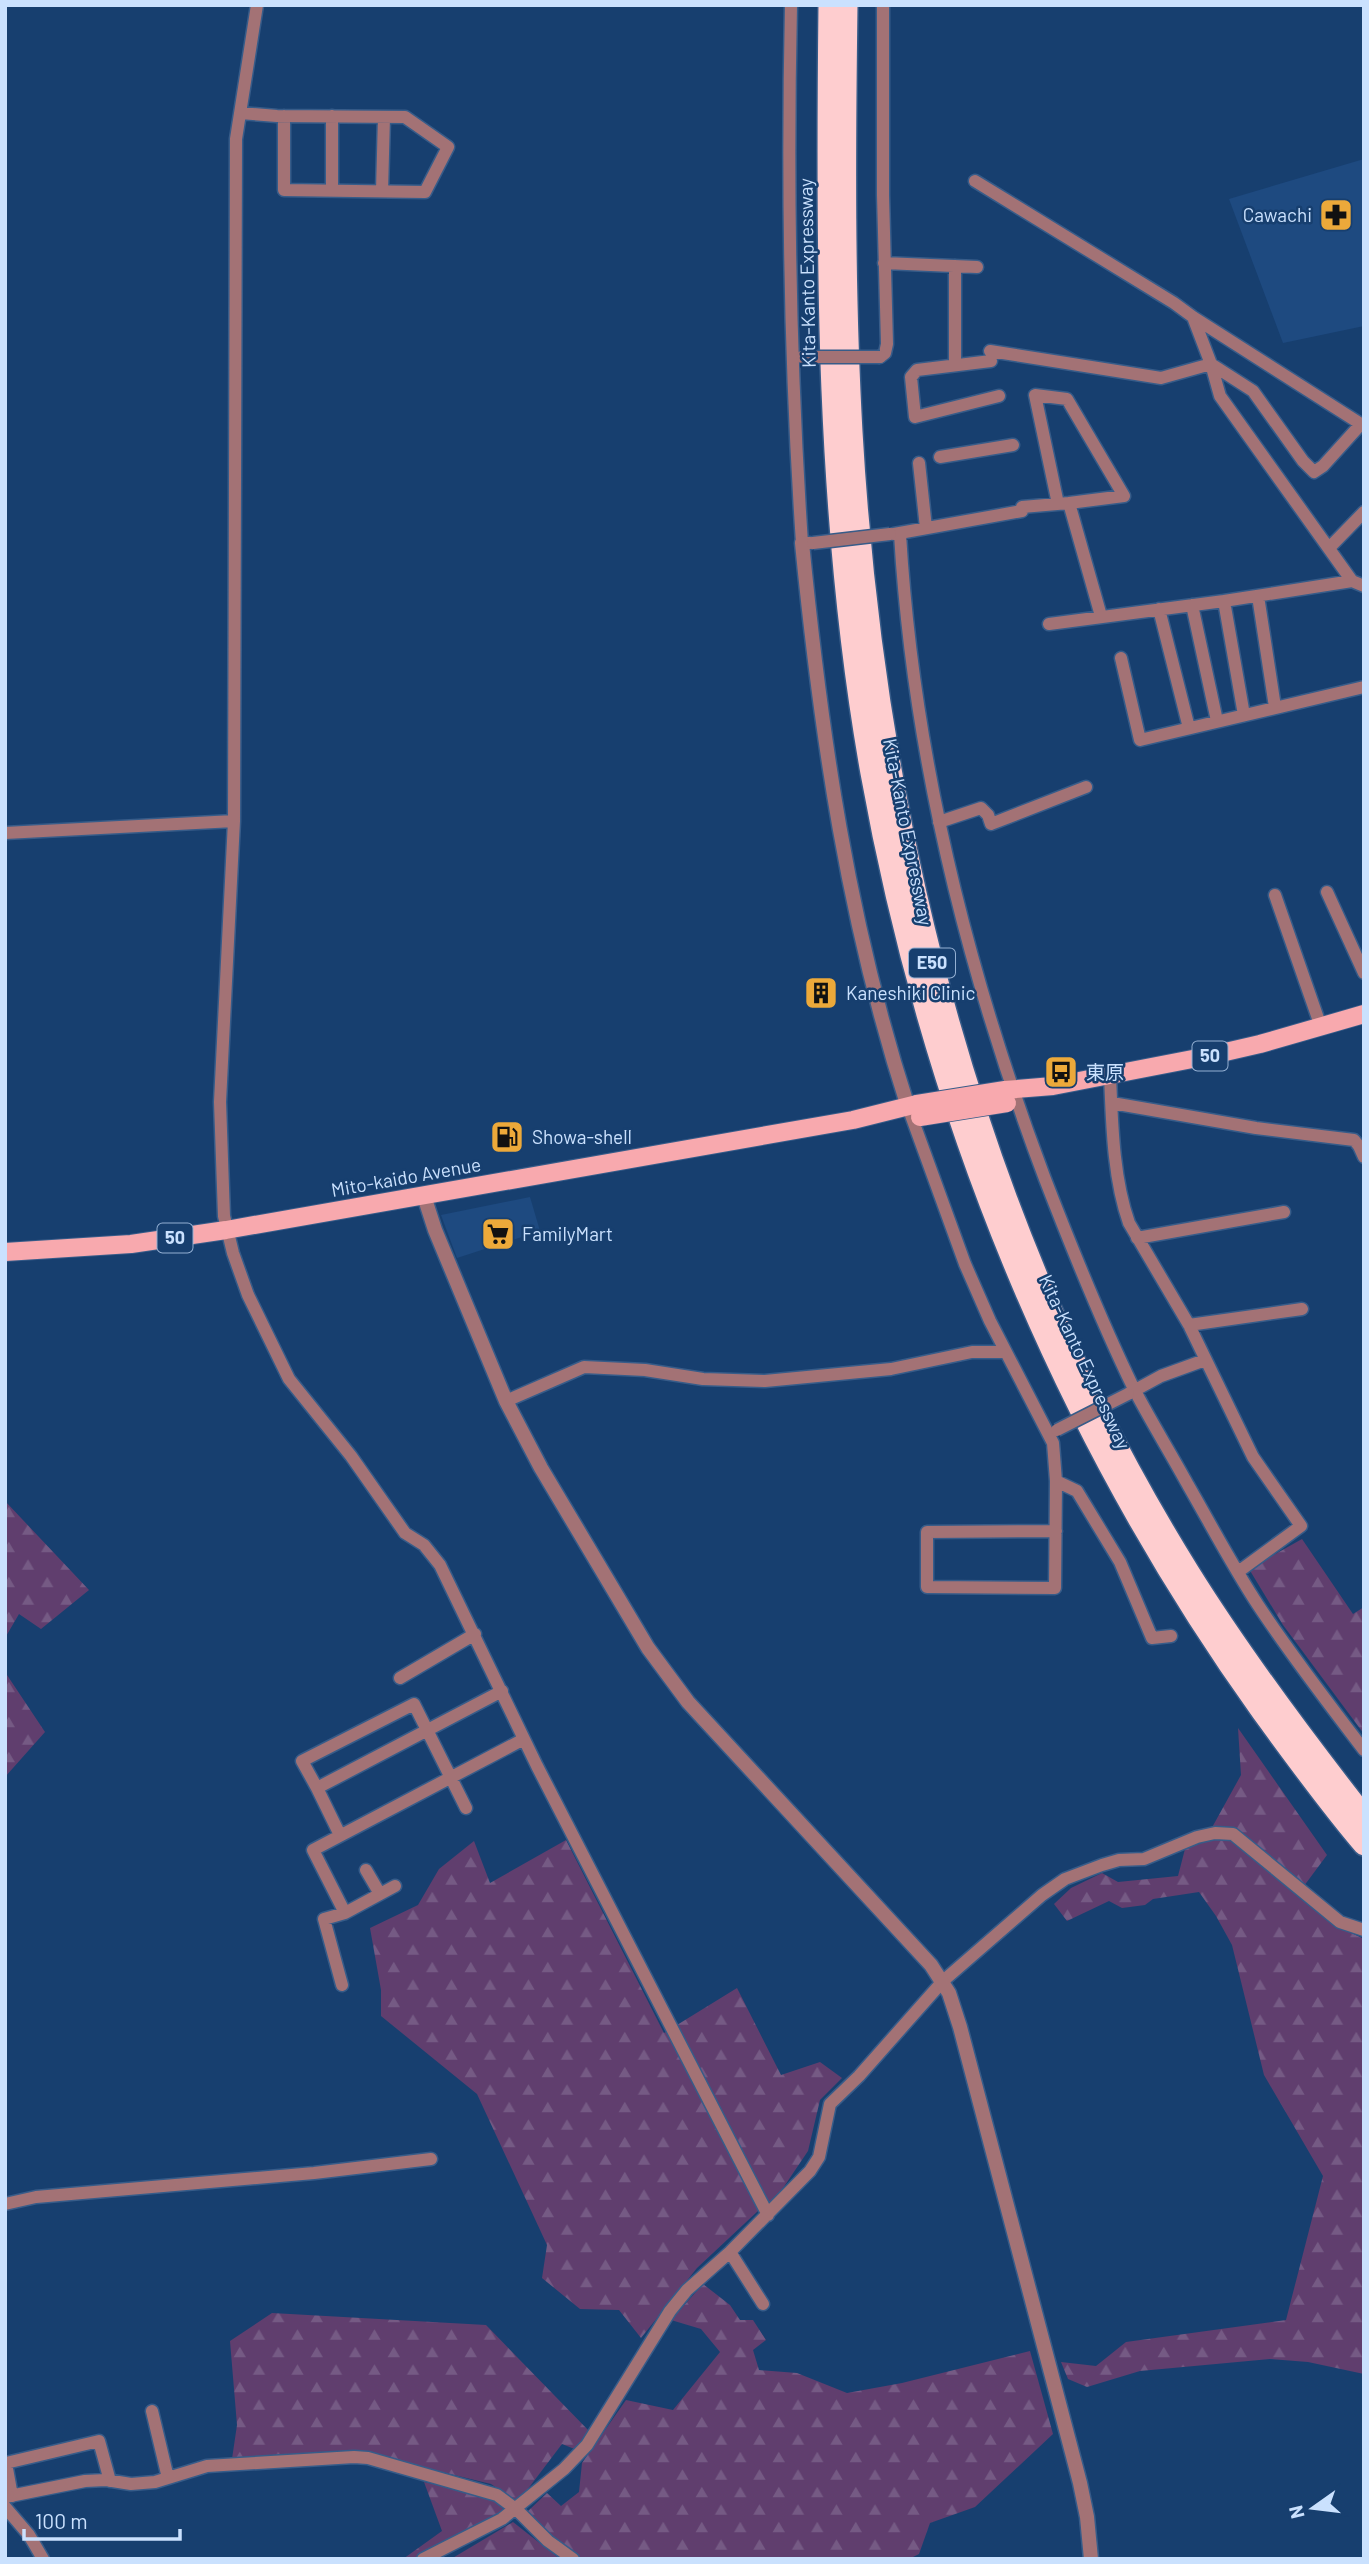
<svg xmlns="http://www.w3.org/2000/svg" width="1369" height="2564" font-family="Barlow,'Noto Sans JP',sans-serif">
  <style>
    .built { fill: #1e4a80 }
    .forest { fill: url(#forest-firs) }
    .lines { fill: none; stroke-linecap: round; stroke-linejoin: round }
    .minor-casing { stroke: #375c89; stroke-width: 15 }
    .tertiary-casing { stroke: #375c89; stroke-width: 17 }
    .primary-casing { stroke: #375c89; stroke-width: 20 }
    .motorway-casing { stroke: #375c89; stroke-width: 24 }
    .minor { stroke: #a37275; stroke-width: 12 }
    .tertiary { stroke: #a37275; stroke-width: 14 }
    .primary { stroke: #f8a9ae; stroke-width: 18 }
    .motorway { stroke: #fecdcf; stroke-width: 21 }
    .minor-bridge-casing { stroke: #375c89; stroke-width: 15; stroke-linecap: butt }
    .primary-bridge-casing { stroke: #375c89; stroke-width: 20; stroke-linecap: butt }
    .minor-bridge { stroke: #a37275; stroke-width: 12 }
    .primary-bridge { stroke: #f8a9ae; stroke-width: 18 }
    .labels { text-anchor: middle; stroke-width: 5; stroke-linejoin: round; paint-order: stroke }
    .shield { fill: #173f6f; stroke: #94b0d3; stroke-width: 2 }
    .shield-label { font-size: 18px; font-weight: bold; fill: #cae1fe }
    .poi-label { font-size: 19px; fill: #cae1fe; stroke: #173f6f; text-anchor: start }
    .street-label { font-size: 19px; fill: #cae1fe; stroke: #173f6f }
  </style>
  <defs>
    <pattern id="forest-firs" width="22" height="20" patternUnits="userSpaceOnUse" patternTransform="scale(1.75)"><rect width="22" height="20" fill="#603e6e"/><path d="M5 1l3.5 6h-7zM16 11l3.5 6h-7z" fill="#755a84"/></pattern>
  </defs>
  <rect width="100%" height="100%" fill="#173f6f"/>
  <path class="built" d="M 1364,159 L 1364,326 L 1283,343 L 1229,199 Z
    M 530,1197 L 540,1231 L 457,1258 L 441,1215 Z"/>
  <path class="forest" d="M 5,1501 L 89,1590 L 41,1629 L 19,1614 L 5,1638 Z
    M 1302,1539 L 1353,1614 L 1364,1607 L 1364,1734 L 1283,1625 L 1249,1569 Z
    M 5,1672 L 45,1732 L 5,1777 Z
    M 1238,1728 L 1327,1855 L 1298,1894 L 1337,1926 L 1364,1939 L 1364,2374 L 1308,2362 L 1270,2359 L 1140,2371 L 1087,2387 L 1068,2379 L 1061,2362 L 1096,2366 L 1126,2342 L 1286,2320 L 1323,2176 L 1264,2075 L 1232,1945 L 1216,1916 L 1199,1892 L 1153,1899 L 1145,1905 L 1122,1908 L 1109,1901 L 1067,1921 L 1054,1904 L 1071,1888 L 1102,1873 L 1118,1882 L 1178,1876 L 1185,1849 L 1204,1842 L 1241,1775 Z
    M 566,1840 L 664,2033 L 737,1988 L 781,2075 L 820,2062 L 842,2078 L 820,2100 L 808,2151 L 775,2200 L 759,2210 L 697,2268 L 641,2338 L 619,2310 L 580,2309 L 542,2278 L 547,2245 L 477,2094 L 381,2016 L 381,1990 L 370,1928 L 418,1905 L 439,1869 L 474,1841 L 490,1883 Z
    M 703,2284 L 730,2305 L 740,2320 L 753,2320 L 766,2340 L 753,2350 L 759,2370 L 797,2373 L 847,2393 L 902,2383 L 1030,2351 L 1053,2434 L 975,2507 L 930,2523 L 919,2554 L 909,2559 L 582,2559 L 550,2536 L 527,2512 L 547,2493 L 561,2506 L 579,2492 L 582,2463 L 626,2400 L 673,2410 L 720,2352 L 701,2329 L 671,2320 Z
    M 272,2313 L 486,2325 L 590,2432 L 577,2450 L 562,2444 L 518,2502 L 491,2484 L 364,2453 L 232,2459 L 237,2425 L 230,2341 Z
    M 424,2482 C 445,2487 493,2492 504,2510 L 417,2559 L 403,2559 L 442,2531 Z
    M 513,2522 L 560,2559 L 451,2559 Z"/>
  <g class="lines">
    <defs>
      <path id="minor" d="M 257,5 L 236,139 L 234,821 L 220,1102 L 224,1216 L 233,1253 L 248,1295 L 289,1379 L 351,1456 L 405,1533 L 424,1545 L 440,1565 L 537,1766 L 768,2215
        M 791,5 C 787,184 790,364 802,543 L 810,543
        M 240,113 L 277,116 L 405,117 L 448,147 L 425,192 L 284,190 L 284,116
        M 975,181 L 1174,303 L 1193,317 L 1364,426
        M 332,190 L 332,116
        M 382,191 L 384,117
        M 884,263 L 977,267
        M 1193,317 L 1211,364 L 1220,396 L 1352,581 L 1364,586
        M 990,351 L 1161,378 L 1211,364 L 1253,391 L 1303,461 L 1314,472 L 1323,466 L 1361,424
        M 880,357 L 885,353 L 887,344 L 883,195 L 883,5
        M 991,361 L 917,370 L 911,377 L 915,417 L 999,396
        M 955,365 L 955,266
        M 940,457 L 1013,445
        M 919,463 L 926,528
        M 1058,504 L 1035,395 L 1067,399 L 1124,496 L 1069,503
        M 1022,507 L 1069,503 L 1101,616
        M 894,534 L 1022,511
        M 900,534 C 913,755 967,972 1045,1179 C 1072,1249 1100,1319 1133,1387 C 1150,1420 1170,1452 1188,1485 C 1211,1525 1233,1567 1258,1605 C 1291,1655 1328,1703 1364,1750
        M 1329,548 L 1364,512
        M 1258,596 L 1275,707
        M 1224,601 L 1244,715
        M 1192,605 L 1217,721
        M 1159,609 L 1189,728
        M 1049,624 L 1224,601 L 1352,581
        M 1121,658 L 1140,740 L 1364,687
        M 939,822 L 981,808 L 988,815 L 991,824 L 1086,787
        M 5,833 L 234,821
        M 1327,892 L 1364,973
        M 1275,895 L 1321,1027
        M 1110,1075 C 1112,1123 1113,1178 1129,1223 L 1189,1325 L 1253,1457 L 1301,1526 L 1238,1572
        M 1112,1103 L 1256,1128 L 1354,1140 L 1359,1146 L 1364,1157
        M 908,1107 L 965,1264 L 990,1321 L 1053,1443 L 1056,1481 L 1055,1588 L 927,1587 L 927,1532 L 1056,1531
        M 1137,1238 L 1284,1212
        M 1189,1325 L 1302,1309
        M 1128,1394 L 1161,1376 L 1205,1360
        M 506,1401 L 584,1367 L 645,1370 L 703,1379 L 765,1381 L 891,1369 L 972,1352 L 1005,1352
        M 1056,1481 L 1077,1491 L 1120,1562 L 1152,1638 L 1171,1636
        M 400,1678 L 475,1634
        M 317,1788 L 302,1761 L 414,1704 L 466,1808
        M 340,1835 L 317,1788 L 502,1691
        M 366,1870 L 380,1894
        M 345,1913 L 313,1850 L 524,1739
        M 342,1985 L 324,1919 L 345,1913 L 395,1886
        M 5,2204 L 36,2197 L 314,2173 L 431,2159
        M 730,2252 L 763,2304
        M 152,2411 L 168,2478
        M 12,2496 L 6,2463 L 99,2441 L 110,2481
        M 5,2497 L 85,2481 L 106,2480 L 131,2484 L 155,2482 L 207,2466 L 354,2457 L 368,2458 L 497,2495 L 517,2510 L 548,2541 L 573,2559
        M 5,2507 L 29,2535 L 43,2559
        M 423,2559 L 502,2519 L 564,2469 L 587,2445 L 670,2311 L 687,2290 L 730,2252 L 810,2171 L 819,2157 L 830,2104 L 859,2076 L 943,1981 L 1042,1895 L 1065,1879 L 1102,1865 L 1119,1860 L 1144,1859 L 1197,1837 L 1215,1833 L 1233,1834 L 1340,1922 L 1364,1930"/>
      <path id="tertiary" d="M 802,543 C 821,736 848,922 908,1107
        M 424,1196 L 435,1230 L 506,1401 L 541,1468 L 648,1648 L 688,1702 L 931,1965 L 949,1993 L 960,2027 L 1080,2483 L 1087,2517 L 1091,2559"/>
      <path id="primary" d="M 1005,1090 L 1053,1086 L 1208,1056 L 1260,1044 L 1364,1014
        M 5,1252 L 131,1244 L 226,1230 L 853,1120 L 917,1104"/>
      <path id="motorway" d="M 829,5 C 826,260 826,521 871,773 C 932,1112 1061,1431 1262,1712 C 1295,1757 1328,1803 1364,1845
        M 847,5 C 845,147 844,290 852,432 C 875,831 976,1230 1189,1572 C 1242,1657 1302,1737 1364,1816"/>
    </defs>
    <use href="#minor" class="minor-casing"/>
    <use href="#tertiary" class="tertiary-casing"/>
    <use href="#primary" class="primary-casing"/>
    <use href="#motorway" class="motorway-casing"/>
    <use href="#minor" class="minor"/>
    <use href="#tertiary" class="tertiary"/>
    <use href="#primary" class="primary"/>
    <use href="#motorway" class="motorway"/>
    <defs>
      <path id="minor-bridge" d="M 802,357 L 880,357
        M 813,543 L 890,534
        M 1057,1430 L 1128,1394"/>
      <path id="primary-bridge" d="M 917,1104 L 1005,1090
        M 920,1117 L 1007,1103"/>
    </defs>
    <use href="#minor-bridge" class="minor-bridge-casing"/>
    <use href="#primary-bridge" class="primary-bridge-casing"/>
    <use href="#minor-bridge" class="minor-bridge"/>
    <use href="#primary-bridge" class="primary-bridge"/>
  </g>
  <defs>
    <symbol id="pharmacy-square" viewBox="-11 -11 22 22"><rect x="-9" y="-9" width="18" height="18" rx="4" fill="#eca93a" stroke="#173f6f"/><path d="M-2-6h4v4h4v4h-4v4h-4v-4h-4v-4h4Z" fill="#111"/></symbol>
    <symbol id="building-square" viewBox="-11 -11 22 22"><rect x="-9" y="-9" width="18" height="18" rx="4" fill="#eca93a" stroke="#173f6f"/><path d="M-4-6H4V6H1V3H-1V6H-4ZM-2.5-4.3h1.7v1.8h-1.7ZM.8-4.3h1.7v1.8H.8ZM-2.5-1h1.7V.8h-1.7ZM.8-1h1.7V.8H.8Z" fill="#111"/></symbol>
    <symbol id="bus-square" viewBox="-11 -11 22 22"><rect x="-9" y="-9" width="18" height="18" rx="4" fill="#eca93a" stroke="#173f6f"/><path d="M-5-6H5V4H4V6H2V4H-2V6H-4V4H-5ZM-3.5-4V0h7V-4ZM-3.5 1.2v1.5H-2V1.2ZM2 1.2v1.5H3.5V1.2Z" fill="#111"/></symbol>
    <symbol id="fuel-square" viewBox="-11 -11 22 22"><rect x="-9" y="-9" width="18" height="18" rx="4" fill="#eca93a" stroke="#173f6f"/><path d="M-5.5-6h7V0h2V4h1.3V-2.5L3-4.5l.8-.8L6-3V5H2.5V1h-1V6h-7ZM-4.2-4.7v3.2H.2V-4.7Z" fill="#111"/></symbol>
    <symbol id="supermarket-square" viewBox="-11 -11 22 22"><rect x="-9" y="-9" width="18" height="18" rx="4" fill="#eca93a" stroke="#173f6f"/><path d="M-6-5.5h2.5l.6 2H6L4.5 2H-2.5L-4.4-4H-6ZM-1.5 3.2a1.3 1.3 0 1 0 .1 0ZM3 3.2a1.3 1.3 0 1 0 .1 0Z" fill="#111"/></symbol>
  </defs>
  <g fill-rule="evenodd">
    <use href="#pharmacy-square" x="1317" y="196" width="38" height="38"/>
    <use href="#building-square" x="802" y="974" width="38" height="38"/>
    <use href="#bus-square" x="1042" y="1053" width="38" height="38"/>
    <use href="#fuel-square" x="488" y="1118" width="38" height="38"/>
    <use href="#supermarket-square" x="479" y="1215" width="38" height="38"/>
  </g>
  <g class="labels">
    <g class="shield">
      <rect x="909" y="948.5" width="46" height="29" rx="5"/>
      <rect x="1192.5" y="1041.5" width="35" height="29" rx="5"/>
      <rect x="157.5" y="1223.5" width="35" height="29" rx="5"/>
    </g>
    <g class="shield-label">
      <text x="932" y="969">E50</text>
      <text x="1210" y="1062">50</text>
      <text x="175" y="1244">50</text>
    </g>
    <g class="poi-label">
      <text x="1312" y="222" text-anchor="end">Cawachi</text>
      <text x="846" y="1000">Kaneshiki Clinic</text>
      <text x="1086" y="1079">東原</text>
      <text x="532" y="1144">Showa-shell</text>
      <text x="522" y="1241">FamilyMart</text>
    </g>
    <g class="street-label">
      <text transform="translate(807 273) rotate(-91)" y="7">Kita-Kanto Expressway</text>
      <text transform="translate(908 832) rotate(79)" y="7">Kita-Kanto Expressway</text>
      <text transform="translate(406 1177) rotate(-10)" y="7">Mito-kaido Avenue</text>
      <text transform="translate(1085 1362) rotate(65)" y="7">Kita-Kanto Expressway</text>
    </g>
  </g>
  <rect width="1369" height="2564" fill="none" stroke="#cae1fe" stroke-width="14"/>
  <g transform="translate(1313 2508) rotate(256)" stroke="#173f6f" stroke-width="5" paint-order="stroke">
  <path d="M0-5L12 26L0 18L-12 26Z" fill="#cae1fe"/>
  <text y="-10" font-size="19" font-weight="bold" text-anchor="middle" fill="#cae1fe">N</text>
  </g>
  <path d="M24 2529v10h156v-10" fill="none" stroke="#cae1fe" stroke-width="3.5"/>
  <text x="35" y="2529" font-size="21" fill="#cae1fe" stroke="#173f6f" stroke-width="5" paint-order="stroke">100 m</text>
</svg>
